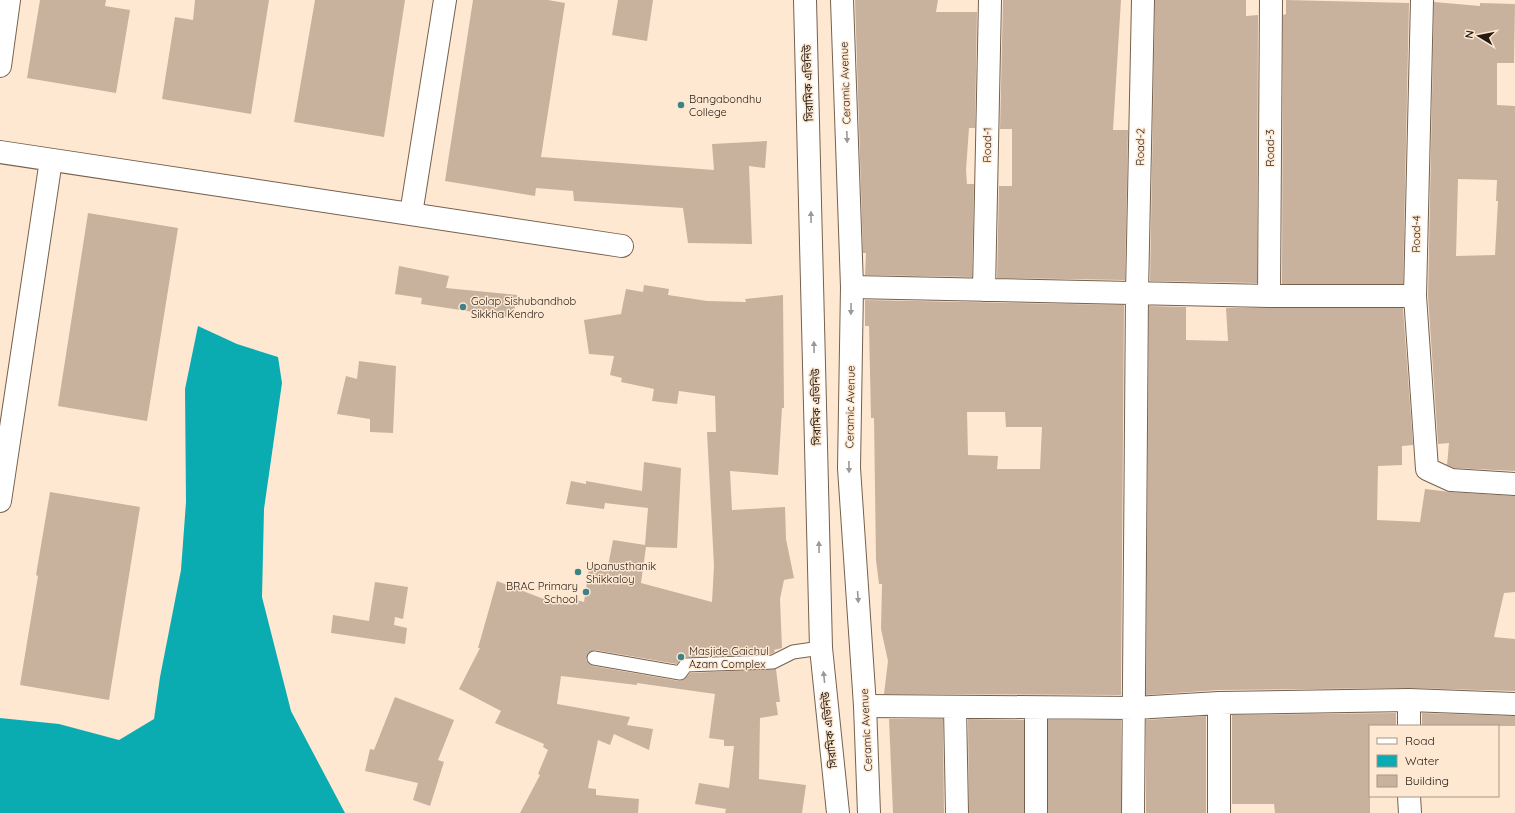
<svg xmlns="http://www.w3.org/2000/svg" width="1515" height="813" font-family="Quicksand,'Noto Sans Bengali',sans-serif">
  <style>
    .water { fill: #0bacb1 }
    .building { fill: #c8b29e; fill-rule: evenodd }
    .lines { fill: none; stroke-linecap: round; stroke-linejoin: round }
    .service-casing { stroke: #75614e; stroke-width: 15 }
    .minor-casing { stroke: #75614e; stroke-width: 24 }
    .secondary-casing { stroke: #75614e; stroke-width: 24 }
    .service { stroke: #fff; stroke-width: 13 }
    .minor { stroke: #fff; stroke-width: 22 }
    .secondary { stroke: #fff; stroke-width: 22 }
    .oneway { fill: #9c9895 }
    .poi-dot { fill: #3b8386; stroke: #ffe8d2; stroke-width: 1.5 }
    .labels { text-anchor: middle; stroke-width: 3; stroke-linejoin: round; paint-order: stroke }
    .street-label { font-size: 11px; fill: #221a13; stroke: #ffe8d2 }
    .poi-label { font-size: 11px; fill: #221a13; stroke: #ffe8d2; text-anchor: start }
  </style>
  <rect width="100%" height="100%" fill="#ffe8d2"/>
  <path class="water" d="M 198,326 L 237,344 L 278,357 L 282,383 L 264,509 L 262,597 L 291,711 L 345,813 L 0,813 L 0,718 L 59,724 L 119,740 L 154,719 L 160,677 L 181,570 L 186,502 L 185,389 Z"/>
  <path class="building" d="M 40,0 L 106,0 L 105,6 L 130,10 L 116,93 L 27,78 Z
    M 195,0 L 269,0 L 251,114 L 162,99 L 175,17 L 193,20 Z
    M 315,0 L 405,0 L 384,137 L 294,122 Z
    M 473,0 L 548,0 L 565,3 L 541,157 L 714,170 L 712,144 L 767,141 L 765,168 L 749,166 L 752,244 L 688,243 L 683,208 L 574,201 L 573,191 L 536,188 L 535,196 L 445,181 Z
    M 618,0 L 653,0 L 647,41 L 612,35 Z
    M 855,0 L 938,0 L 936,12 L 977,12 L 975,128 L 969,128 L 966,170 L 967,184 L 974,184 L 972,277 L 865,275 L 866,253 L 863,253 Z
    M 1003,0 L 1121,0 L 1113,130 L 1128,130 L 1125,280 L 997,278 L 999,186 L 1012,186 L 1012,129 L 1000,129 Z
    M 1155,0 L 1246,0 L 1246,16 L 1258,15 L 1257,283 L 1150,281 Z
    M 1286,0 L 1409,3 L 1403,284 L 1282,284 L 1283,15 L 1286,14 Z
    M 1434,2 L 1480,6 L 1480,3 L 1515,4 L 1514,63 L 1497,63 L 1497,105 L 1515,106 L 1515,471 L 1454,468 L 1447,465 L 1449,443 L 1438,444 L 1428,296 ZM 1458,179 L 1497,180 L 1496,201 L 1498,201 L 1495,255 L 1456,256 Z
    M 88,213 L 178,228 L 147,421 L 58,406 Z
    M 399,266 L 449,276 L 446,288 L 517,295 L 513,318 L 421,304 L 422,298 L 395,294 Z
    M 644,285 L 669,289 L 668,295 L 707,301 L 746,302 L 745,299 L 783,295 L 784,408 L 782,408 L 778,475 L 730,471 L 732,510 L 785,507 L 786,539 L 794,578 L 784,580 L 780,599 L 782,648 L 774,650 L 775,652 L 771,654 L 686,657 L 682,658 L 677,664 L 595,650 L 588,653 L 586,660 L 593,666 L 679,681 L 683,680 L 690,673 L 776,669 L 780,702 L 776,702 L 778,715 L 760,718 L 759,779 L 806,785 L 802,813 L 725,813 L 726,809 L 695,804 L 699,783 L 729,788 L 734,746 L 724,746 L 724,740 L 709,738 L 715,694 L 637,683 L 637,685 L 561,676 L 557,704 L 630,717 L 627,725 L 653,729 L 649,750 L 614,734 L 610,745 L 598,740 L 588,788 L 596,789 L 596,795 L 639,799 L 638,813 L 520,813 L 540,775 L 538,774 L 548,750 L 543,747 L 544,744 L 495,723 L 501,711 L 459,689 L 480,648 L 478,648 L 497,581 L 549,601 L 572,605 L 573,599 L 584,602 L 589,569 L 607,571 L 613,540 L 645,545 L 648,508 L 605,503 L 604,509 L 566,504 L 571,481 L 586,484 L 586,481 L 642,491 L 644,462 L 681,468 L 677,548 L 646,547 L 641,583 L 712,602 L 714,566 L 707,432 L 716,432 L 715,396 L 679,391 L 677,404 L 652,401 L 654,389 L 621,382 L 622,378 L 610,375 L 614,356 L 589,354 L 584,320 L 621,314 L 626,289 L 643,292 Z
    M 865,300 L 1124,305 L 1121,695 L 884,694 L 888,661 L 881,629 L 882,584 L 879,584 L 876,560 L 874,418 L 871,418 L 869,326 L 865,326 ZM 967,412 L 1005,412 L 1006,427 L 1042,427 L 1040,469 L 997,469 L 998,456 L 968,455 Z
    M 1149,306 L 1186,307 L 1186,340 L 1228,341 L 1226,308 L 1403,308 L 1413,445 L 1402,446 L 1402,465 L 1378,466 L 1377,520 L 1420,522 L 1425,489 L 1450,492 L 1515,496 L 1515,592 L 1504,593 L 1494,637 L 1515,639 L 1515,691 L 1409,688 L 1219,690 L 1146,695 Z
    M 359,361 L 396,366 L 393,433 L 370,432 L 370,419 L 337,414 L 346,376 L 357,379 Z
    M 50,492 L 140,507 L 109,700 L 20,685 L 38,576 L 36,575 Z
    M 375,582 L 408,587 L 403,619 L 395,617 L 394,625 L 407,628 L 405,644 L 331,633 L 333,615 L 369,621 Z
    M 395,697 L 454,720 L 438,760 L 444,762 L 430,806 L 413,800 L 418,783 L 365,771 L 370,749 L 374,750 Z
    M 1396,713 L 1396,726 L 1370,726 L 1370,813 L 1275,813 L 1274,804 L 1232,804 L 1232,715 Z
    M 1422,713 L 1515,716 L 1515,726 L 1422,726 Z
    M 1206,716 L 1206,813 L 1146,813 L 1146,720 Z
    M 889,719 L 943,719 L 944,813 L 893,813 Z
    M 968,719 L 1024,720 L 1024,813 L 969,813 Z
    M 1048,720 L 1121,720 L 1121,813 L 1048,813 Z"/>
  <g class="lines">
    <defs>
      <path id="service" d="M 594,658 L 680,673 L 686,665 L 773,662 L 793,652 L 821,648"/>
      <path id="minor" d="M 1422,0 L 1415,296 L 1427,469 L 1451,480 L 1515,484
        M 0,66 L 9,0
        M 0,152 L 622,246
        M 411,214 L 445,0
        M 852,287 L 1269,296 L 1415,296
        M 984,290 L 990,0
        M 1269,296 L 1271,0
        M 0,501 L 51,160
        M 1409,700 L 1409,726
        M 1219,703 L 1409,700 L 1515,704
        M 865,706 L 1135,708 L 1219,703 L 1219,813
        M 955,707 L 957,813
        M 1036,708 L 1036,813
        M 1409,796 L 1410,813
        M 1133,813 L 1137,293 L 1143,0"/>
      <path id="secondary" d="M 805,0 L 821,648 L 838,813
        M 842,0 L 852,287 L 849,468 L 865,706 L 869,813"/>
    </defs>
    <use href="#service" class="service-casing"/>
    <use href="#minor" class="minor-casing"/>
    <use href="#secondary" class="secondary-casing"/>
    <use href="#service" class="service"/>
    <use href="#minor" class="minor"/>
    <use href="#secondary" class="secondary"/>
  </g>
  <defs><path id="oneway-solid" d="M-6-.8H1V-3.2L6.5 0L1 3.2V.8H-6Z"/></defs>
  <g class="oneway">
    <use href="#oneway-solid" transform="translate(847 137) rotate(88)"/>
    <use href="#oneway-solid" transform="translate(811 217) rotate(-91)"/>
    <use href="#oneway-solid" transform="translate(851 309) rotate(91)"/>
    <use href="#oneway-solid" transform="translate(814 347) rotate(-91)"/>
    <use href="#oneway-solid" transform="translate(849 467) rotate(89)"/>
    <use href="#oneway-solid" transform="translate(819 547) rotate(-91)"/>
    <use href="#oneway-solid" transform="translate(858 597) rotate(86)"/>
    <use href="#oneway-solid" transform="translate(824 677) rotate(-96)"/>
  </g>
  <g class="poi-dot">
    <circle cx="681" cy="105" r="4"/>
    <circle cx="463" cy="307" r="4"/>
    <circle cx="578" cy="572" r="4"/>
    <circle cx="586" cy="592" r="4"/>
    <circle cx="681" cy="657" r="4"/>
  </g>
  <g class="labels">
    <g class="street-label">
      <text transform="translate(808 83) rotate(-92)" y="4">সিরামিক এভিনিউ</text>
      <text transform="translate(845 83) rotate(-92)" y="4">Ceramic Avenue</text>
      <text transform="translate(987 145) rotate(-89)" y="4">Road-1</text>
      <text transform="translate(1140 147) rotate(-89)" y="4">Road-2</text>
      <text transform="translate(1270 148) rotate(-90)" y="4">Road-3</text>
      <text transform="translate(1416 234) rotate(-89)" y="4">Road-4</text>
      <text transform="translate(816 407) rotate(-91)" y="4">সিরামিক এভিনিউ</text>
      <text transform="translate(850 407) rotate(-89)" y="4">Ceramic Avenue</text>
      <text transform="translate(829 730) rotate(-96)" y="4">সিরামিক এভিনিউ</text>
      <text transform="translate(866 730) rotate(-93)" y="4">Ceramic Avenue</text>
    </g>
    <g class="poi-label">
      <text x="689" y="103">Bangabondhu<tspan x="689" dy="13">College</tspan></text>
      <text x="471" y="305">Golap Sishubandhob<tspan x="471" dy="13">Sikkha Kendro</tspan></text>
      <text x="586" y="570">Upanusthanik<tspan x="586" dy="13">Shikkaloy</tspan></text>
      <text x="578" y="590" text-anchor="end">BRAC Primary<tspan x="578" dy="13">School</tspan></text>
      <text x="689" y="655">Masjide Gaichul<tspan x="689" dy="13">Azam Complex</tspan></text>
    </g>
  </g>
  <rect x="1369" y="725" width="130" height="72" fill="#ffe8d2" stroke="#a79686"/>
  <rect x="1377" y="738" width="20" height="6" fill="#ffffff" stroke="#a79686"/>
  <text x="1405" y="745" font-size="12" fill="#221a13">Road</text>
  <rect x="1377" y="755" width="20" height="12" fill="#0bacb1" stroke="#a79686"/>
  <text x="1405" y="765" font-size="12" fill="#221a13">Water</text>
  <rect x="1377" y="775" width="20" height="12" fill="#c8b29e" stroke="#a79686"/>
  <text x="1405" y="785" font-size="12" fill="#221a13">Building</text>
  <g transform="translate(1479 36) rotate(280)" stroke="#ffe8d2" stroke-width="3" paint-order="stroke">
  <path d="M0-3L7 15L0 10L-7 15Z" fill="#221a13"/>
  <text y="-6" font-size="11" font-weight="bold" text-anchor="middle" fill="#221a13">N</text>
  </g>
</svg>
